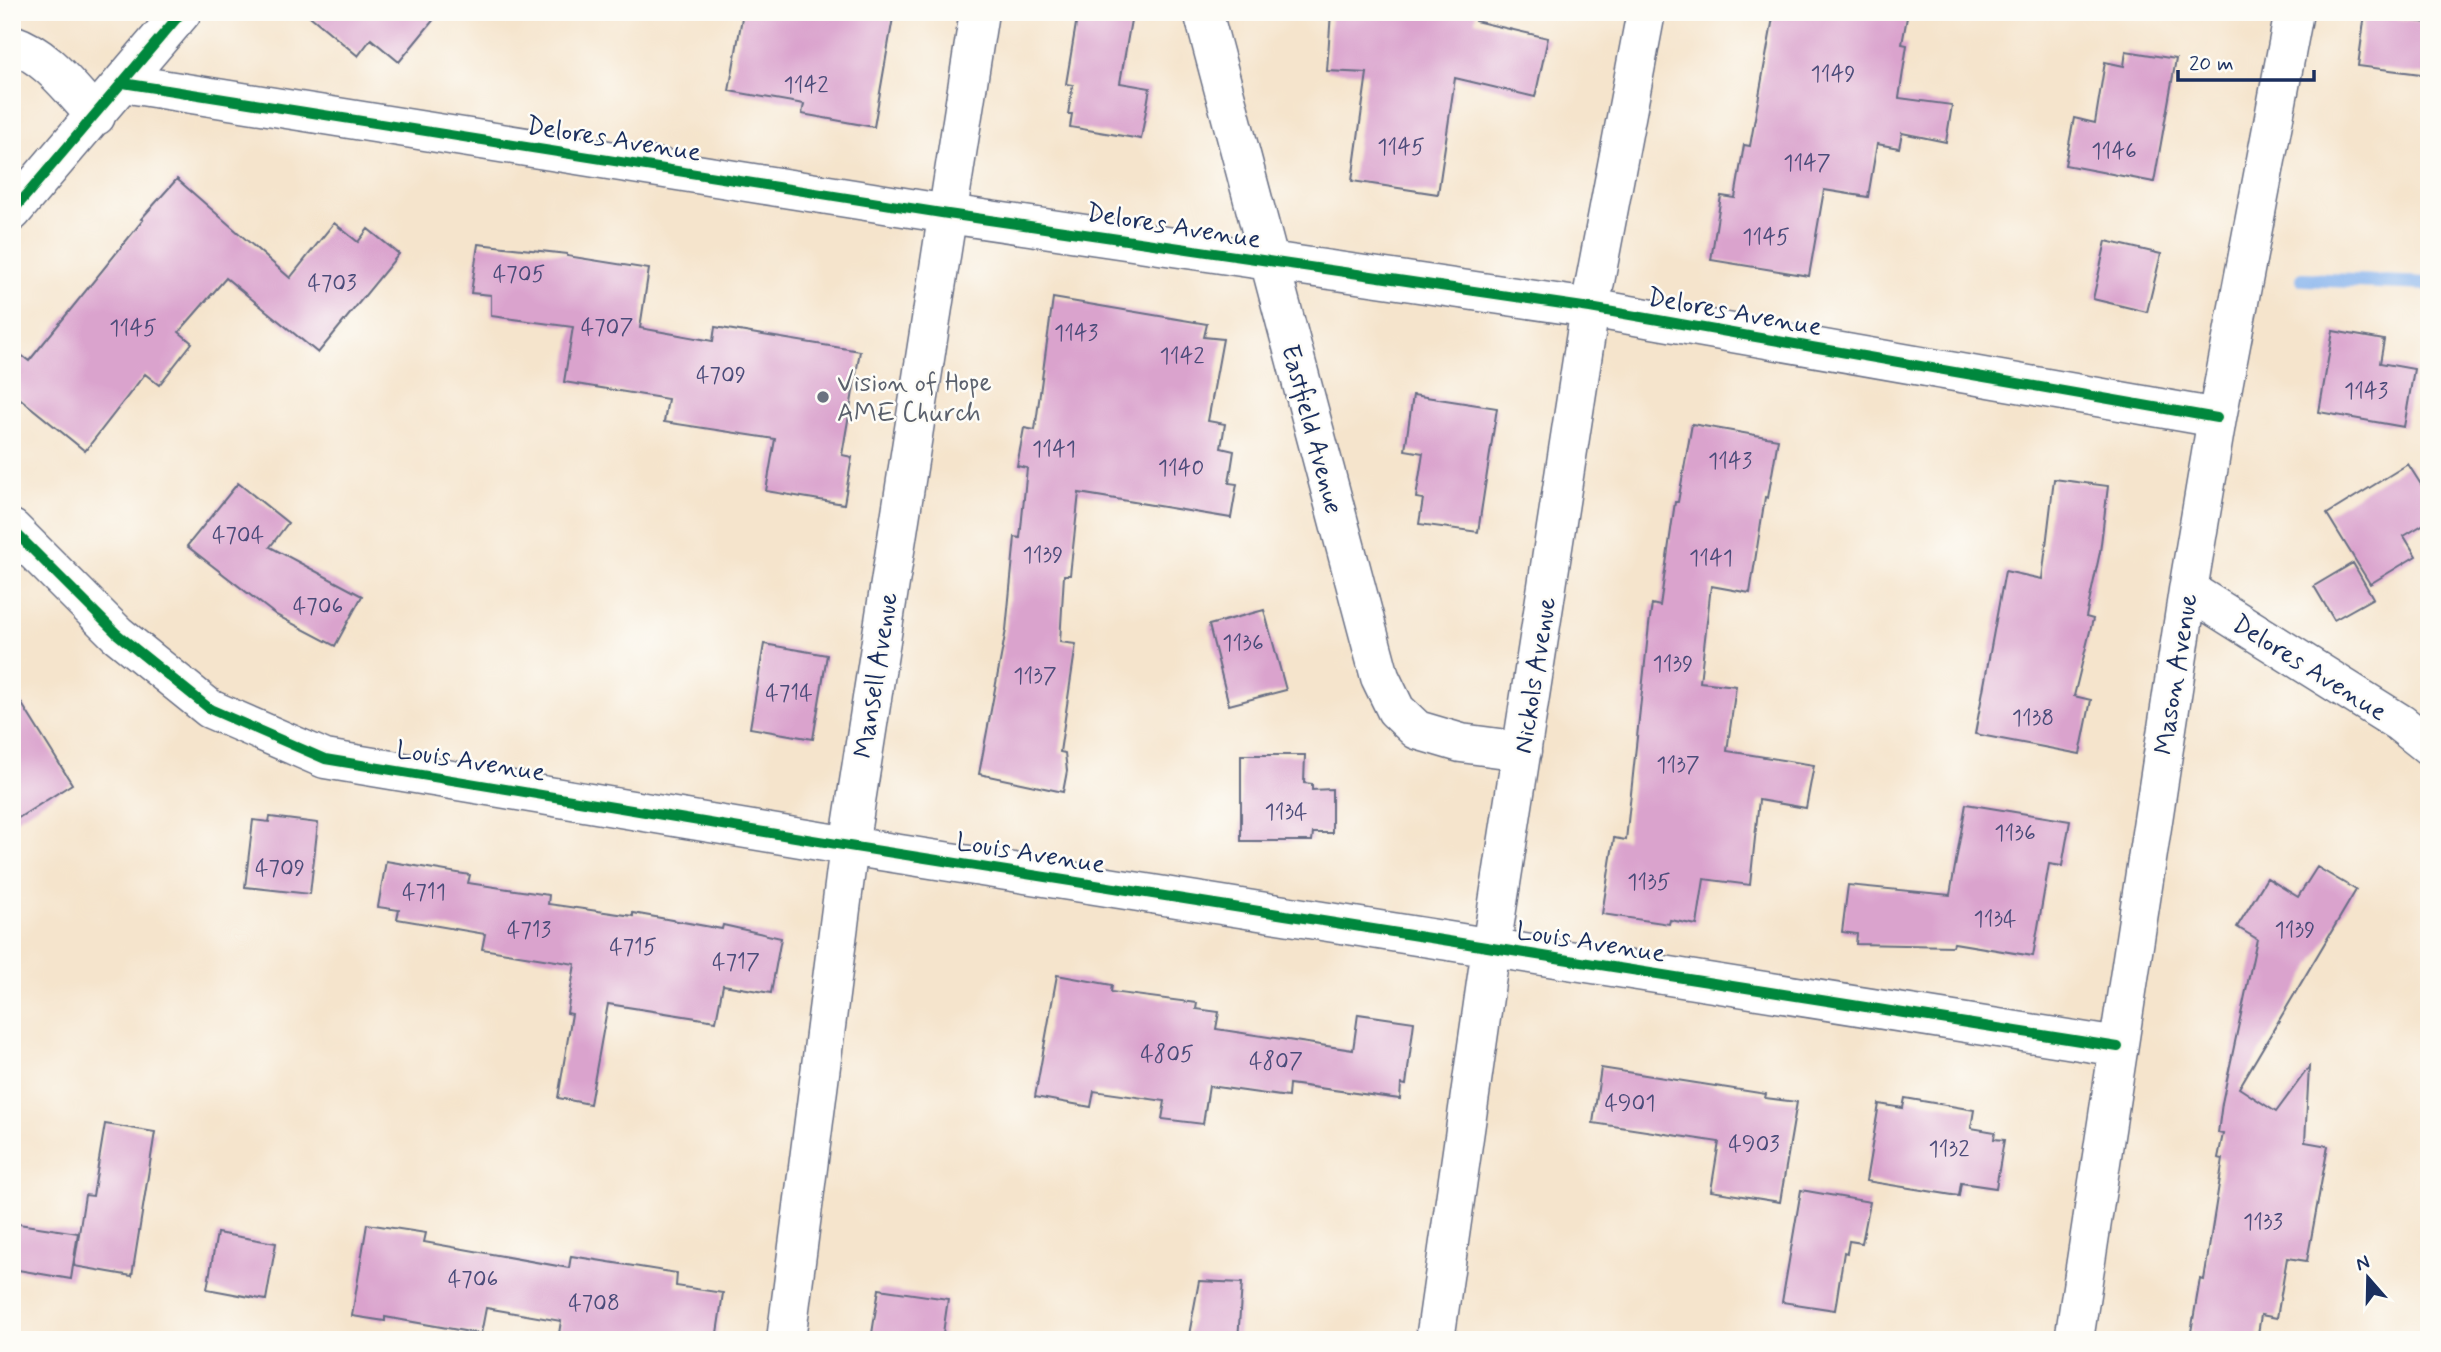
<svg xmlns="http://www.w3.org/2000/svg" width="2441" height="1352" font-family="Mynerve,sans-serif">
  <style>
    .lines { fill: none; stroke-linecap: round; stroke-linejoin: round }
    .stream { stroke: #82b0ec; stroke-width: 14 }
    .building { fill: #daa3cd }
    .minor-casing { stroke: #676e84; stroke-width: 41 }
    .minor { stroke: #fff; stroke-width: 38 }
    .cycleway-casing { stroke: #fdfcf7; stroke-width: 15 }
    .cycleway { stroke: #00873e; stroke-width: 10 }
    .worship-dot { fill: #6b7280; stroke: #fdfcf7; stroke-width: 2.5 }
    .labels { text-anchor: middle; stroke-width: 5; stroke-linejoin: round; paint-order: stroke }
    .number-label { font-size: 23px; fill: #4b4c7a }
    .street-label { font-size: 26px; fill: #1b2f5e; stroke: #fdfcf7 }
    .worship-label { font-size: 26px; fill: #5b616d; stroke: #fdfcf7; text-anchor: start }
  </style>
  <rect width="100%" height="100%" fill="#fdfcf7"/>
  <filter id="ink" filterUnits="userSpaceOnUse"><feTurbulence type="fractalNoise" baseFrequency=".0143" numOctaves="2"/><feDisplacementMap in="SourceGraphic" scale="14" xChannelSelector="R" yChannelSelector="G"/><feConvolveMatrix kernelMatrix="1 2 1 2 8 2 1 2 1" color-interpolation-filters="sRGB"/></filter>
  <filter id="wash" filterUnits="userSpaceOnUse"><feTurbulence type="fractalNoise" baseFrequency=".00686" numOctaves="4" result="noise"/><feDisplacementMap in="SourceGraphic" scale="28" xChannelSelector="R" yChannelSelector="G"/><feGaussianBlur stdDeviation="1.57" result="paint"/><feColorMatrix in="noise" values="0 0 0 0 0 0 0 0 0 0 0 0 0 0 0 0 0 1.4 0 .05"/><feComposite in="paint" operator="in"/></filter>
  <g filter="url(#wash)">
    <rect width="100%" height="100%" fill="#f5e4cc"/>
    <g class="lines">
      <path class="stream" d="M 2303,279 L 2429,284"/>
    </g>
    <g id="blocks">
      <path class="building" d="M 305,12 L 440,12 L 399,62 L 371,39 L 358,56 Z
        M 743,12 L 894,12 L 874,127 L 802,114 L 804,104 L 729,91 Z
        M 1078,12 L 1116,12 L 1115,17 L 1131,20 L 1120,83 L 1150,88 L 1141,139 L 1070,127 L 1072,114 L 1068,114 L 1073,85 L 1066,84 Z
        M 1331,12 L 1476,12 L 1475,21 L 1548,38 L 1535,97 L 1455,78 L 1438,194 L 1352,181 L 1367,73 L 1327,71 Z
        M 1774,12 L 1908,12 L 1902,44 L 1907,45 L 1899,98 L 1952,105 L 1946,142 L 1902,133 L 1899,148 L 1877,144 L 1868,197 L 1824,190 L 1809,276 L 1711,260 L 1721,196 L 1735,198 L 1744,145 L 1750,146 Z
        M 2365,14 L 2429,23 L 2429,75 L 2358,66 Z
        M 2126,51 L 2176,59 L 2154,182 L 2065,165 L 2074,118 L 2095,123 L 2105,62 L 2124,66 Z
        M 177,179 L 290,278 L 334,223 L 358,242 L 368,229 L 399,254 L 318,353 L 226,278 L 179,332 L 192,343 L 159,385 L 145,374 L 85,451 L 12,392 L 12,348 L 29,361 L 143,220 L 141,219 Z
        M 2106,241 L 2161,254 L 2147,312 L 2093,299 Z
        M 478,244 L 567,254 L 567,256 L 649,269 L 640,328 L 713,341 L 715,327 L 860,351 L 842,455 L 852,457 L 844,504 L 766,491 L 775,439 L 664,422 L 668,399 L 564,382 L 573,327 L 491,316 L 491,295 L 471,293 Z
        M 1053,298 L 1207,324 L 1204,337 L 1223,339 L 1208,421 L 1225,424 L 1221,448 L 1234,451 L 1229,483 L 1237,484 L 1231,518 L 1079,493 L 1070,575 L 1064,575 L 1060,642 L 1076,644 L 1060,752 L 1065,753 L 1067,771 L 1063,792 L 979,774 L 1006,630 L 1015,537 L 1020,538 L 1027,468 L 1017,466 L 1024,428 L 1035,430 Z
        M 2333,331 L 2384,340 L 2380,363 L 2414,369 L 2404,427 L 2319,412 Z
        M 1413,395 L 1497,408 L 1478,532 L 1419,524 L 1423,499 L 1416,498 L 1423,453 L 1405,450 Z
        M 1692,424 L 1778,439 L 1768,498 L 1765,497 L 1750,593 L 1711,586 L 1700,682 L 1736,686 L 1727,751 L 1814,765 L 1806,808 L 1759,800 L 1750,885 L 1704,879 L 1697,925 L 1670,920 L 1669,924 L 1602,914 L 1614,838 L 1626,840 L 1649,625 L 1652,604 L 1660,606 L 1675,502 L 1678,502 Z
        M 2408,464 L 2429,497 L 2429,521 L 2404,536 L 2416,556 L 2370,584 L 2327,514 Z
        M 2054,479 L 2108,486 L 2100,552 L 2086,617 L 2093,619 L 2074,696 L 2091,700 L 2080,754 L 1975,734 L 2005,571 L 2042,579 Z
        M 238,483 L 288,523 L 270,547 L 362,596 L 335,646 L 276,615 L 187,546 Z
        M 2353,563 L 2373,598 L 2334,620 L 2314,586 Z
        M 1264,610 L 1286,690 L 1229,705 L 1209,625 Z
        M 764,644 L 827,655 L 813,739 L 750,728 Z
        M 12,688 L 72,784 L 12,822 Z
        M 1241,755 L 1305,755 L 1304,783 L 1312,784 L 1312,790 L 1332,789 L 1332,833 L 1313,833 L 1312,841 L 1241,841 Z
        M 1966,804 L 2070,821 L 2062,866 L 2049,864 L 2033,956 L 1954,943 L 1953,946 L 1856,944 L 1857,934 L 1842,932 L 1848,885 L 1950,895 Z
        M 270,817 L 318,823 L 310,894 L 245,887 L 253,820 L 269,822 Z
        M 386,861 L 470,875 L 468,883 L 549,895 L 548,904 L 633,916 L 633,913 L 722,929 L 723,925 L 781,938 L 771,993 L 723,985 L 716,1021 L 608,1004 L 590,1104 L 558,1098 L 572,1014 L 567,1013 L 575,964 L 482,949 L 485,934 L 397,919 L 399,910 L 378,907 Z
        M 2317,867 L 2356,890 L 2239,1088 L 2276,1112 L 2309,1067 L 2305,1142 L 2328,1146 L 2307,1261 L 2287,1258 L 2277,1318 L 2261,1315 L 2257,1340 L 2233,1340 L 2191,1332 L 2200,1279 L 2204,1280 L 2223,1159 L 2218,1158 L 2223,1134 L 2218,1133 L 2222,1103 L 2257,939 L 2237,927 L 2267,878 L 2298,897 Z
        M 1057,975 L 1112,985 L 1111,992 L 1197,1003 L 1196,1009 L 1219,1012 L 1216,1029 L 1353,1050 L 1358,1014 L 1414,1022 L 1406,1085 L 1401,1084 L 1400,1099 L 1289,1084 L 1288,1097 L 1209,1086 L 1203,1124 L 1162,1119 L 1165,1101 L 1094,1091 L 1091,1107 L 1035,1097 Z
        M 1601,1068 L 1766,1094 L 1765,1098 L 1797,1102 L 1780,1202 L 1711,1191 L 1719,1142 L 1593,1123 Z
        M 1905,1098 L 1974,1110 L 1971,1128 L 1995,1132 L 1994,1139 L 2004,1140 L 1996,1188 L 1961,1183 L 1959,1196 L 1866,1181 L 1879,1104 L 1903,1108 Z
        M 105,1124 L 155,1132 L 132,1276 L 74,1266 L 85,1195 L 93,1196 Z
        M 1801,1190 L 1870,1202 L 1862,1243 L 1849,1241 L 1847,1253 L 1844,1252 L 1835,1310 L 1782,1302 Z
        M 12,1223 L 78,1233 L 71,1279 L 12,1269 Z
        M 367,1224 L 426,1233 L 424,1242 L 569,1268 L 571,1256 L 677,1273 L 676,1286 L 723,1293 L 716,1340 L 558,1340 L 561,1321 L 486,1308 L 481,1334 L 385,1317 L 385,1321 L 352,1316 Z
        M 217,1233 L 276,1243 L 266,1300 L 207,1289 Z
        M 1199,1281 L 1242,1283 L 1238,1340 L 1188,1340 Z
        M 879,1289 L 948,1299 L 942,1340 L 871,1340 Z"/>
    </g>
  </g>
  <g filter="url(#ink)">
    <use href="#blocks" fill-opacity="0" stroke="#676e84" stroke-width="2"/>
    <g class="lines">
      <defs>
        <path id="minor" d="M 1203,12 L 1380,677 L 1396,710 L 1417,730 L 1461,743 L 1522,751
          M 12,44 C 48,56 71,90 96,116
          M 123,83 L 948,214 L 1590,308 L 2217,418
          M 12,212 L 182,12
          M 12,529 L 117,634 L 210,709 L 325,759 L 849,846 L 2118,1047
          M 2188,590 L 2400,723 L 2429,746
          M 786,1340 L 849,846 L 979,12
          M 1435,1340 L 1491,948 L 1590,308 L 1646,12
          M 2074,1340 L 2188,590 L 2217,418 L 2294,12"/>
      </defs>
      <use href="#minor" class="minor-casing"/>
      <use href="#minor" class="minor"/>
      <defs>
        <path id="cycleway" d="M 123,83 L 948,214 L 1590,308 L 2217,418
          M 12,212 L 182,12
          M 12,529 L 117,634 L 210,709 L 325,759 L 849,846 L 2118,1047"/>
      </defs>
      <use href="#cycleway" class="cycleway-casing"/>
      <use href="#cycleway" class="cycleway"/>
    </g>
  </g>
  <circle class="worship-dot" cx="823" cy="397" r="7"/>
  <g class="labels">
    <g class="number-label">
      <text x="1833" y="81">1149</text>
      <text x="806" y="92">1142</text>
      <text x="1401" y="154">1145</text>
      <text x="2114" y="158">1146</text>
      <text x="1807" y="170">1147</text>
      <text x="1766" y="244">1145</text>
      <text x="519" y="281">4705</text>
      <text x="332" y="290">4703</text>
      <text x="607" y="334">4707</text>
      <text x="133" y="335">1145</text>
      <text x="1076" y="340">1143</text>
      <text x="1182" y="363">1142</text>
      <text x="721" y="382">4709</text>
      <text x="2366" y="398">1143</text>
      <text x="1054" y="456">1141</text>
      <text x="1730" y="468">1143</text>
      <text x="1181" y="475">1140</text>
      <text x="238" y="542">4704</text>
      <text x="1043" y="562">1139</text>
      <text x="1711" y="565">1141</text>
      <text x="318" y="613">4706</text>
      <text x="1243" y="650">1136</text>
      <text x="1673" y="671">1139</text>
      <text x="1035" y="683">1137</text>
      <text x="789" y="700">4714</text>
      <text x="2033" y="725">1138</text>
      <text x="1678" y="772">1137</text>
      <text x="1286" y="819">1134</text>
      <text x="2015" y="840">1136</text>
      <text x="280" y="875">4709</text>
      <text x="1649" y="889">1135</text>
      <text x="424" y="899">4711</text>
      <text x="1995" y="926">1134</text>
      <text x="529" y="937">4713</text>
      <text x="2295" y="937">1139</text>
      <text x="633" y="954">4715</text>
      <text x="736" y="969">4717</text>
      <text x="1167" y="1061">4805</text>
      <text x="1276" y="1068">4807</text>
      <text x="1630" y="1110">4901</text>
      <text x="1754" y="1151">4903</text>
      <text x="1949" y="1156">1132</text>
      <text x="2263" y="1229">1133</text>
      <text x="473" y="1286">4706</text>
      <text x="594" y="1310">4708</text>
    </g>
    <g class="street-label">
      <text transform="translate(614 138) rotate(9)" y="9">Delores Avenue</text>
      <text transform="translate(1174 225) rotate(9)" y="9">Delores Avenue</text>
      <text transform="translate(1735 311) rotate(10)" y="9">Delores Avenue</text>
      <text transform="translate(1313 429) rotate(75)" y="9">Eastfield Avenue</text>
      <text transform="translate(2310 667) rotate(32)" y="9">Delores Avenue</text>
      <text transform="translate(2175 674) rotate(-81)" y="9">Mason Avenue</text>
      <text transform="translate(875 675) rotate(-81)" y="9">Mansell Avenue</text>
      <text transform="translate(1534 675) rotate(-81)" y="9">Nickols Avenue</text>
      <text transform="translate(471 760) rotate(9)" y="9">Louis Avenue</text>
      <text transform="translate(1031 852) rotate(9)" y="9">Louis Avenue</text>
      <text transform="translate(1591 941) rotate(9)" y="9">Louis Avenue</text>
    </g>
    <g class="worship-label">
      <text x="837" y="391">Vision of Hope<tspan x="837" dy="30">AME Church</tspan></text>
    </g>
  </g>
  <rect width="2441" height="1352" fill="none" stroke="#fdfcf7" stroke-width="42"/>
  <g transform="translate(2368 1278) rotate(340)" stroke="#fdfcf7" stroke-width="5" paint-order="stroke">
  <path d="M0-5L12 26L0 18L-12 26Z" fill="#1b2f5e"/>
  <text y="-10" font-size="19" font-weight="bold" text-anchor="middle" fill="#1b2f5e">N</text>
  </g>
  <path d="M2178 70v10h136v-10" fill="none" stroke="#1b2f5e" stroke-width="3.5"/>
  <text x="2189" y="70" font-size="21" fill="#1b2f5e" stroke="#fdfcf7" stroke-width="5" paint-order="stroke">20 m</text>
</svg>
